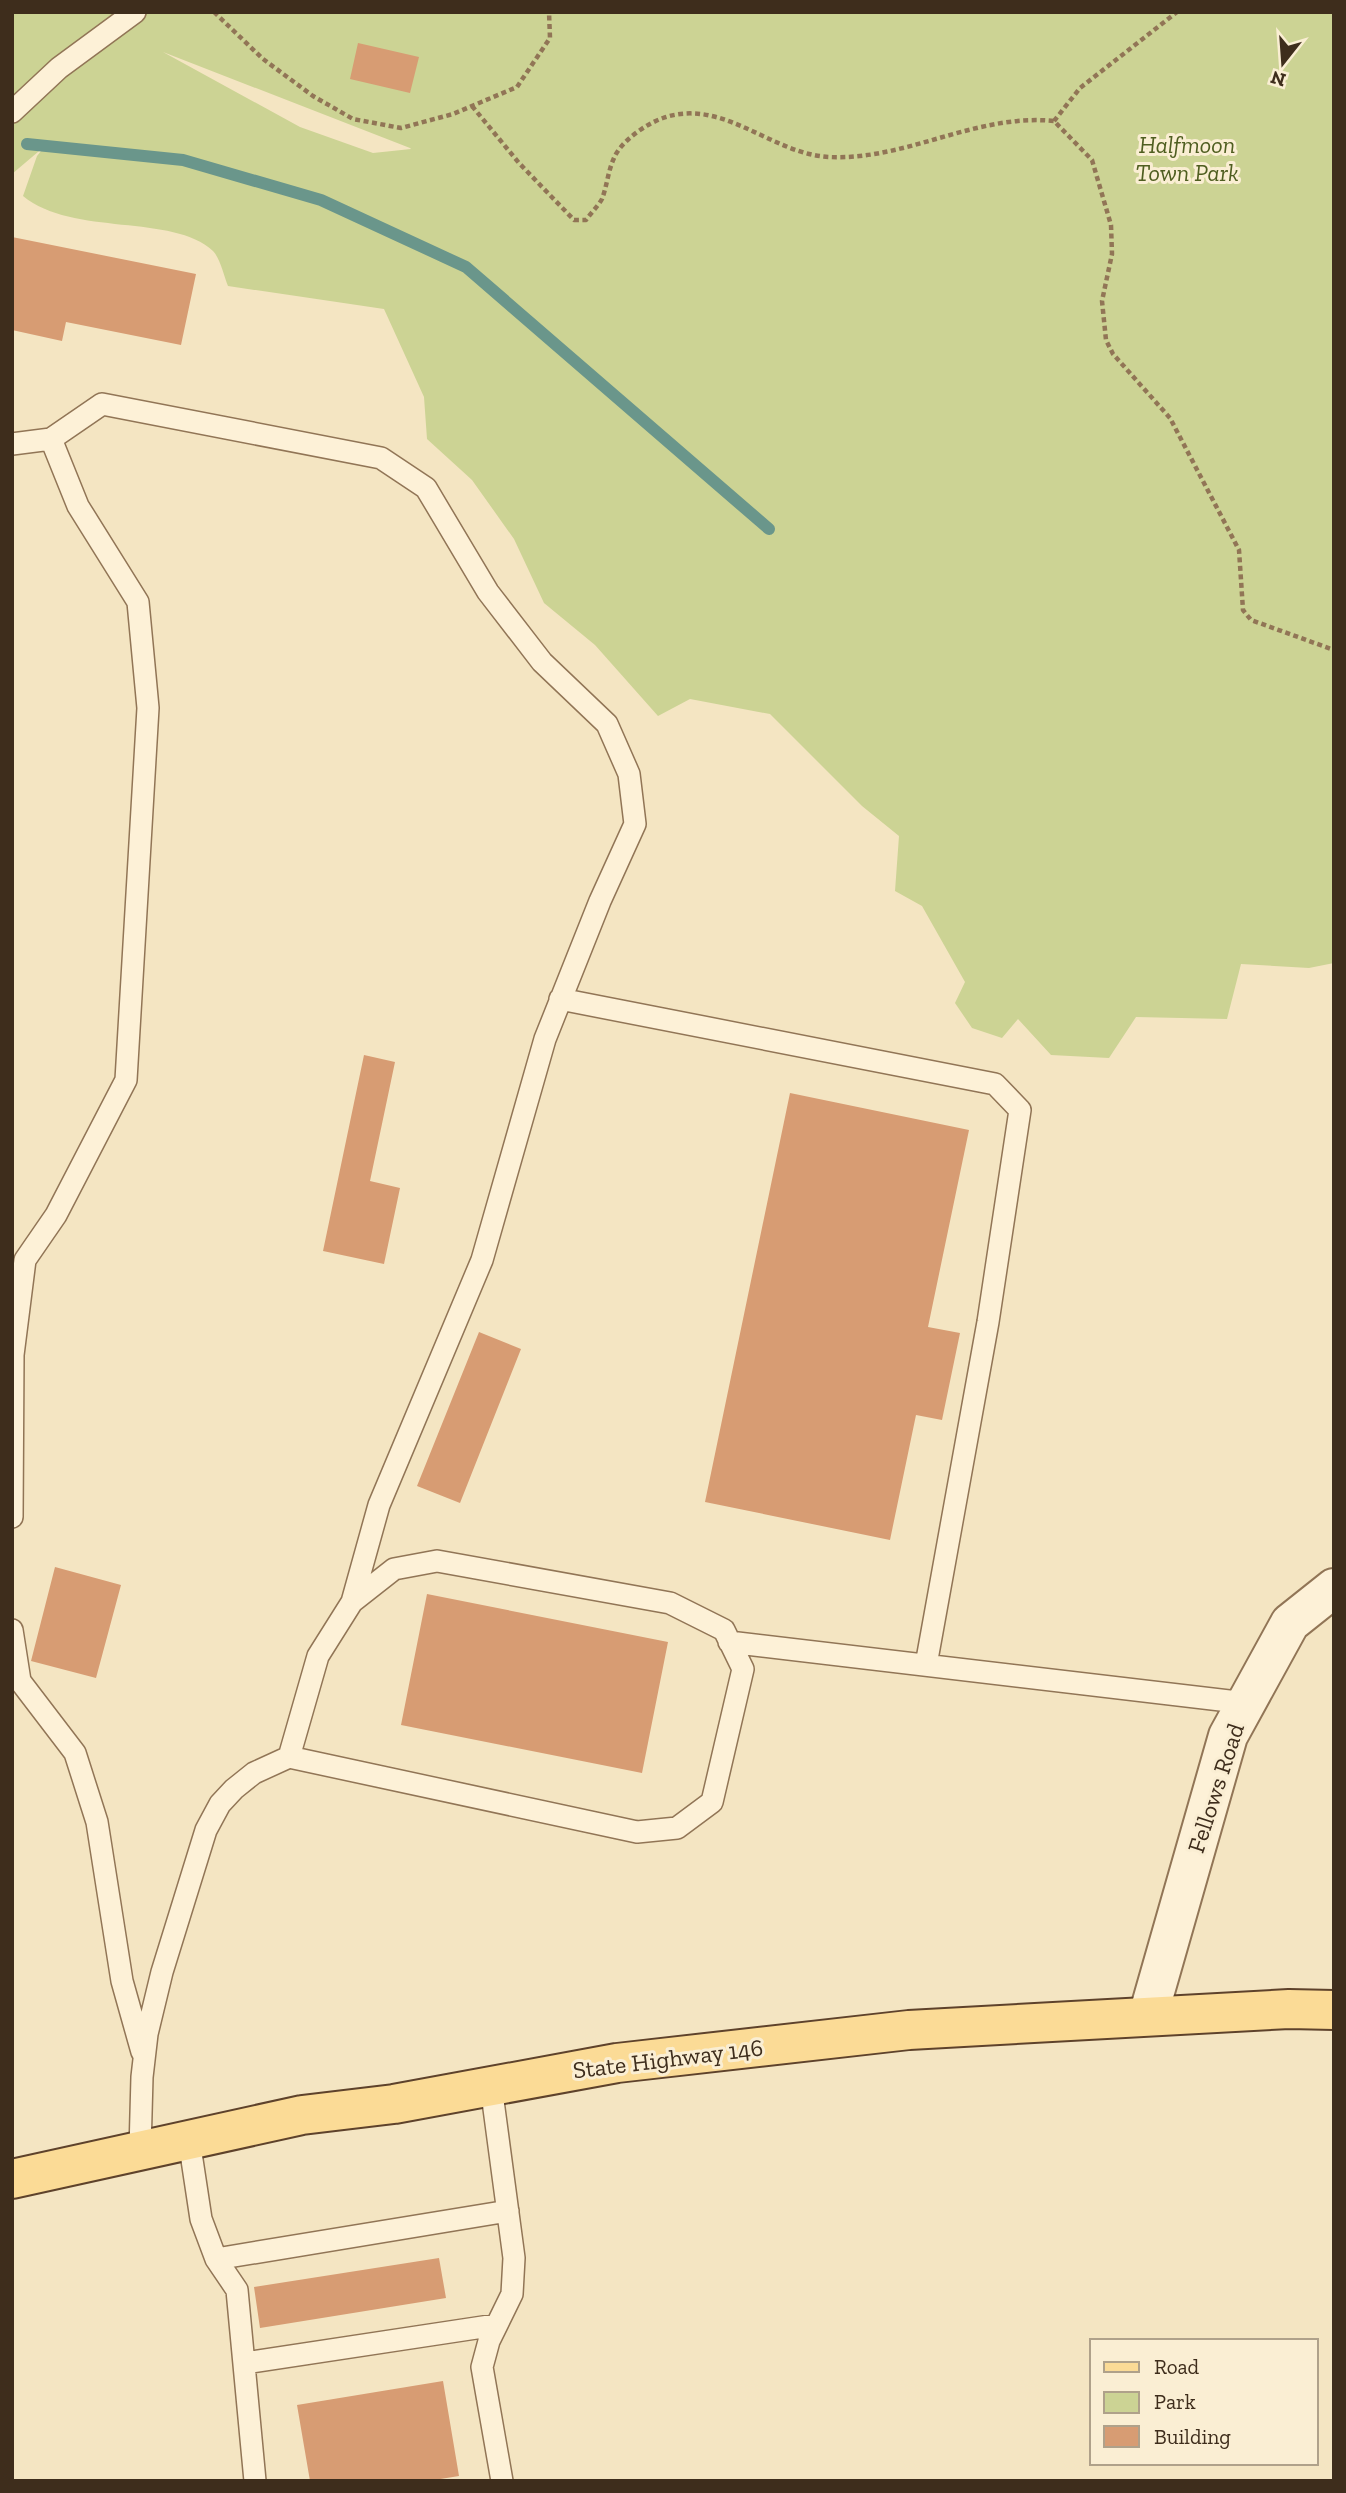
<svg xmlns="http://www.w3.org/2000/svg" width="1346" height="2493" font-family="'Zilla Slab',serif">
  <style>
    .green { fill: #ccd394; fill-rule: evenodd }
    .lines { fill: none; stroke-linecap: round; stroke-linejoin: round }
    .stream { stroke: #6a968b; stroke-width: 12 }
    .building { fill: #d79c73 }
    .service-casing { stroke: #917556; stroke-width: 24 }
    .minor-casing { stroke: #917556; stroke-width: 42 }
    .primary-casing { stroke: #5e422b; stroke-width: 42 }
    .path { stroke: #917556; stroke-width: 4.5; stroke-dasharray: 5 3.5; stroke-linecap: butt }
    .service { stroke: #fdf1d7; stroke-width: 21 }
    .minor { stroke: #fdf1d7; stroke-width: 38 }
    .primary { stroke: #fbdb96; stroke-width: 38 }
    .labels { text-anchor: middle; stroke-width: 6; stroke-linejoin: round; paint-order: stroke }
    .park-label { font-size: 24px; font-style: italic; fill: #4f5e20; stroke: #faeed3 }
    .street-label { font-size: 24px; fill: #3e2d1c; stroke: #faeed3 }
  </style>
  <rect width="100%" height="100%" fill="#f4e5c2"/>
  <path class="green" d="M 12,12 L 1334,12 L 1334,963 L 1309,968 L 1241,964 L 1227,1019 L 1136,1017 L 1109,1058 L 1051,1055 L 1018,1019 L 1002,1038 L 972,1028 L 955,1003 L 965,982 L 922,906 L 895,891 L 899,836 L 862,806 L 770,714 L 690,699 L 658,716 L 595,645 L 544,603 L 514,539 L 472,480 L 427,439 L 424,397 L 384,309 L 228,286 C 224,276 220,258 213,251 C 173,213 73,237 23,196 L 37,156 L 45,146 L 12,174 ZM 163,52 L 410,148 L 411,149 L 373,153 L 300,127 Z"/>
  <g class="lines">
    <path class="stream" d="M 27,144 L 183,160 L 321,200 L 466,267 L 769,529"/>
  </g>
  <path class="building" d="M 358,43 L 419,57 L 410,93 L 350,79 Z
    M 12,237 L 196,274 L 181,345 L 66,322 L 62,341 L 12,330 Z
    M 364,1055 L 395,1062 L 370,1181 L 400,1188 L 384,1264 L 323,1251 Z
    M 790,1093 L 969,1130 L 928,1327 L 960,1333 L 942,1420 L 916,1415 L 890,1540 L 705,1502 Z
    M 479,1332 L 521,1349 L 460,1503 L 417,1486 Z
    M 55,1567 L 121,1585 L 96,1678 L 31,1661 Z
    M 427,1594 L 668,1642 L 642,1773 L 401,1725 Z
    M 439,2258 L 446,2298 L 260,2328 L 254,2287 Z
    M 443,2381 L 459,2476 L 428,2481 L 310,2481 L 297,2405 Z"/>
  <g class="lines">
    <defs>
      <path id="service" d="M 12,112 L 59,68 L 135,12
        M 12,444 L 51,439
        M 560,999 L 995,1084 L 1020,1110 L 988,1322 L 926,1665
        M 12,1517 L 13,1355 L 25,1260 L 56,1215 L 126,1080 L 148,708 L 138,602 L 78,506 L 51,439 L 102,404 L 381,458 L 426,488 L 488,592 L 542,662 L 607,724 L 629,774 L 635,824 L 600,901 L 545,1039 L 482,1260 L 379,1505 L 352,1602
        M 12,1630 L 20,1681 L 75,1753 L 97,1822 L 122,1981 L 142,2052
        M 729,1642 L 1246,1703
        M 491,2086 L 514,2258 L 512,2294 L 489,2341 L 482,2367 L 502,2481
        M 189,2140 L 201,2219 L 216,2259 L 237,2290 L 255,2481
        M 140,2150 L 142,2077 L 147,2034 L 162,1972 L 206,1830 L 220,1804 L 234,1789 L 254,1773 L 289,1757 L 637,1832 L 677,1828 L 712,1802 L 743,1669 L 724,1630 L 670,1603 L 437,1561 L 394,1569 L 352,1602 L 318,1656 L 289,1757
        M 216,2259 L 508,2211
        M 245,2363 L 496,2325"/>
      <path id="minor" d="M 1148,2016 L 1228,1736 L 1290,1623 L 1334,1588"/>
      <path id="primary" d="M 12,2179 L 302,2115 L 394,2104 L 617,2063 L 909,2030 L 1289,2009 L 1334,2010"/>
    </defs>
    <use href="#service" class="service-casing"/>
    <use href="#minor" class="minor-casing"/>
    <use href="#primary" class="primary-casing"/>
    <path class="path" d="M 214,12 L 263,59 L 313,96 L 353,119 L 401,128 L 453,114 L 517,87 L 550,38 L 549,12
      M 472,106 L 519,163 L 574,220 L 586,220 C 591,213 598,206 602,199 C 607,186 608,171 614,158 C 621,141 646,124 663,118 C 723,97 771,154 829,157 C 906,161 976,113 1054,121 L 1092,160 L 1111,225 L 1112,254 L 1102,301 L 1106,340 L 1113,354 L 1170,418 L 1239,550 L 1243,610 L 1251,620 L 1334,650
      M 1054,121 L 1080,88 L 1177,12"/>
    <use href="#service" class="service"/>
    <use href="#minor" class="minor"/>
    <use href="#primary" class="primary"/>
  </g>
  <g class="labels">
    <g class="park-label">
      <text x="1187" y="153">Halfmoon<tspan x="1187" dy="28">Town Park</tspan></text>
    </g>
    <g class="street-label">
      <text transform="translate(1216 1788) rotate(-72)" y="8">Fellows Road</text>
      <text transform="translate(668 2059) rotate(-7)" y="8">State Highway 146</text>
    </g>
  </g>
  <rect width="1346" height="2493" fill="none" stroke="#3e2d1c" stroke-width="28"/>
  <rect x="1090" y="2339" width="228" height="126" fill="#faeed3" stroke="#afa18a" stroke-width="2"/>
  <rect x="1104" y="2362" width="35" height="10" fill="#fbdb96" stroke="#afa18a" stroke-width="2"/>
  <text x="1154" y="2374" font-size="21" fill="#3e2d1c">Road</text>
  <rect x="1104" y="2392" width="35" height="21" fill="#ccd394" stroke="#afa18a" stroke-width="2"/>
  <text x="1154" y="2409" font-size="21" fill="#3e2d1c">Park</text>
  <rect x="1104" y="2426" width="35" height="21" fill="#d79c73" stroke="#afa18a" stroke-width="2"/>
  <text x="1154" y="2444" font-size="21" fill="#3e2d1c">Building</text>
  <g transform="translate(1283 63) rotate(197)" stroke="#faeed3" stroke-width="5" paint-order="stroke">
  <path d="M0-5L12 26L0 18L-12 26Z" fill="#3e2d1c"/>
  <text y="-10" font-size="19" font-weight="bold" text-anchor="middle" fill="#3e2d1c">N</text>
  </g>
</svg>
